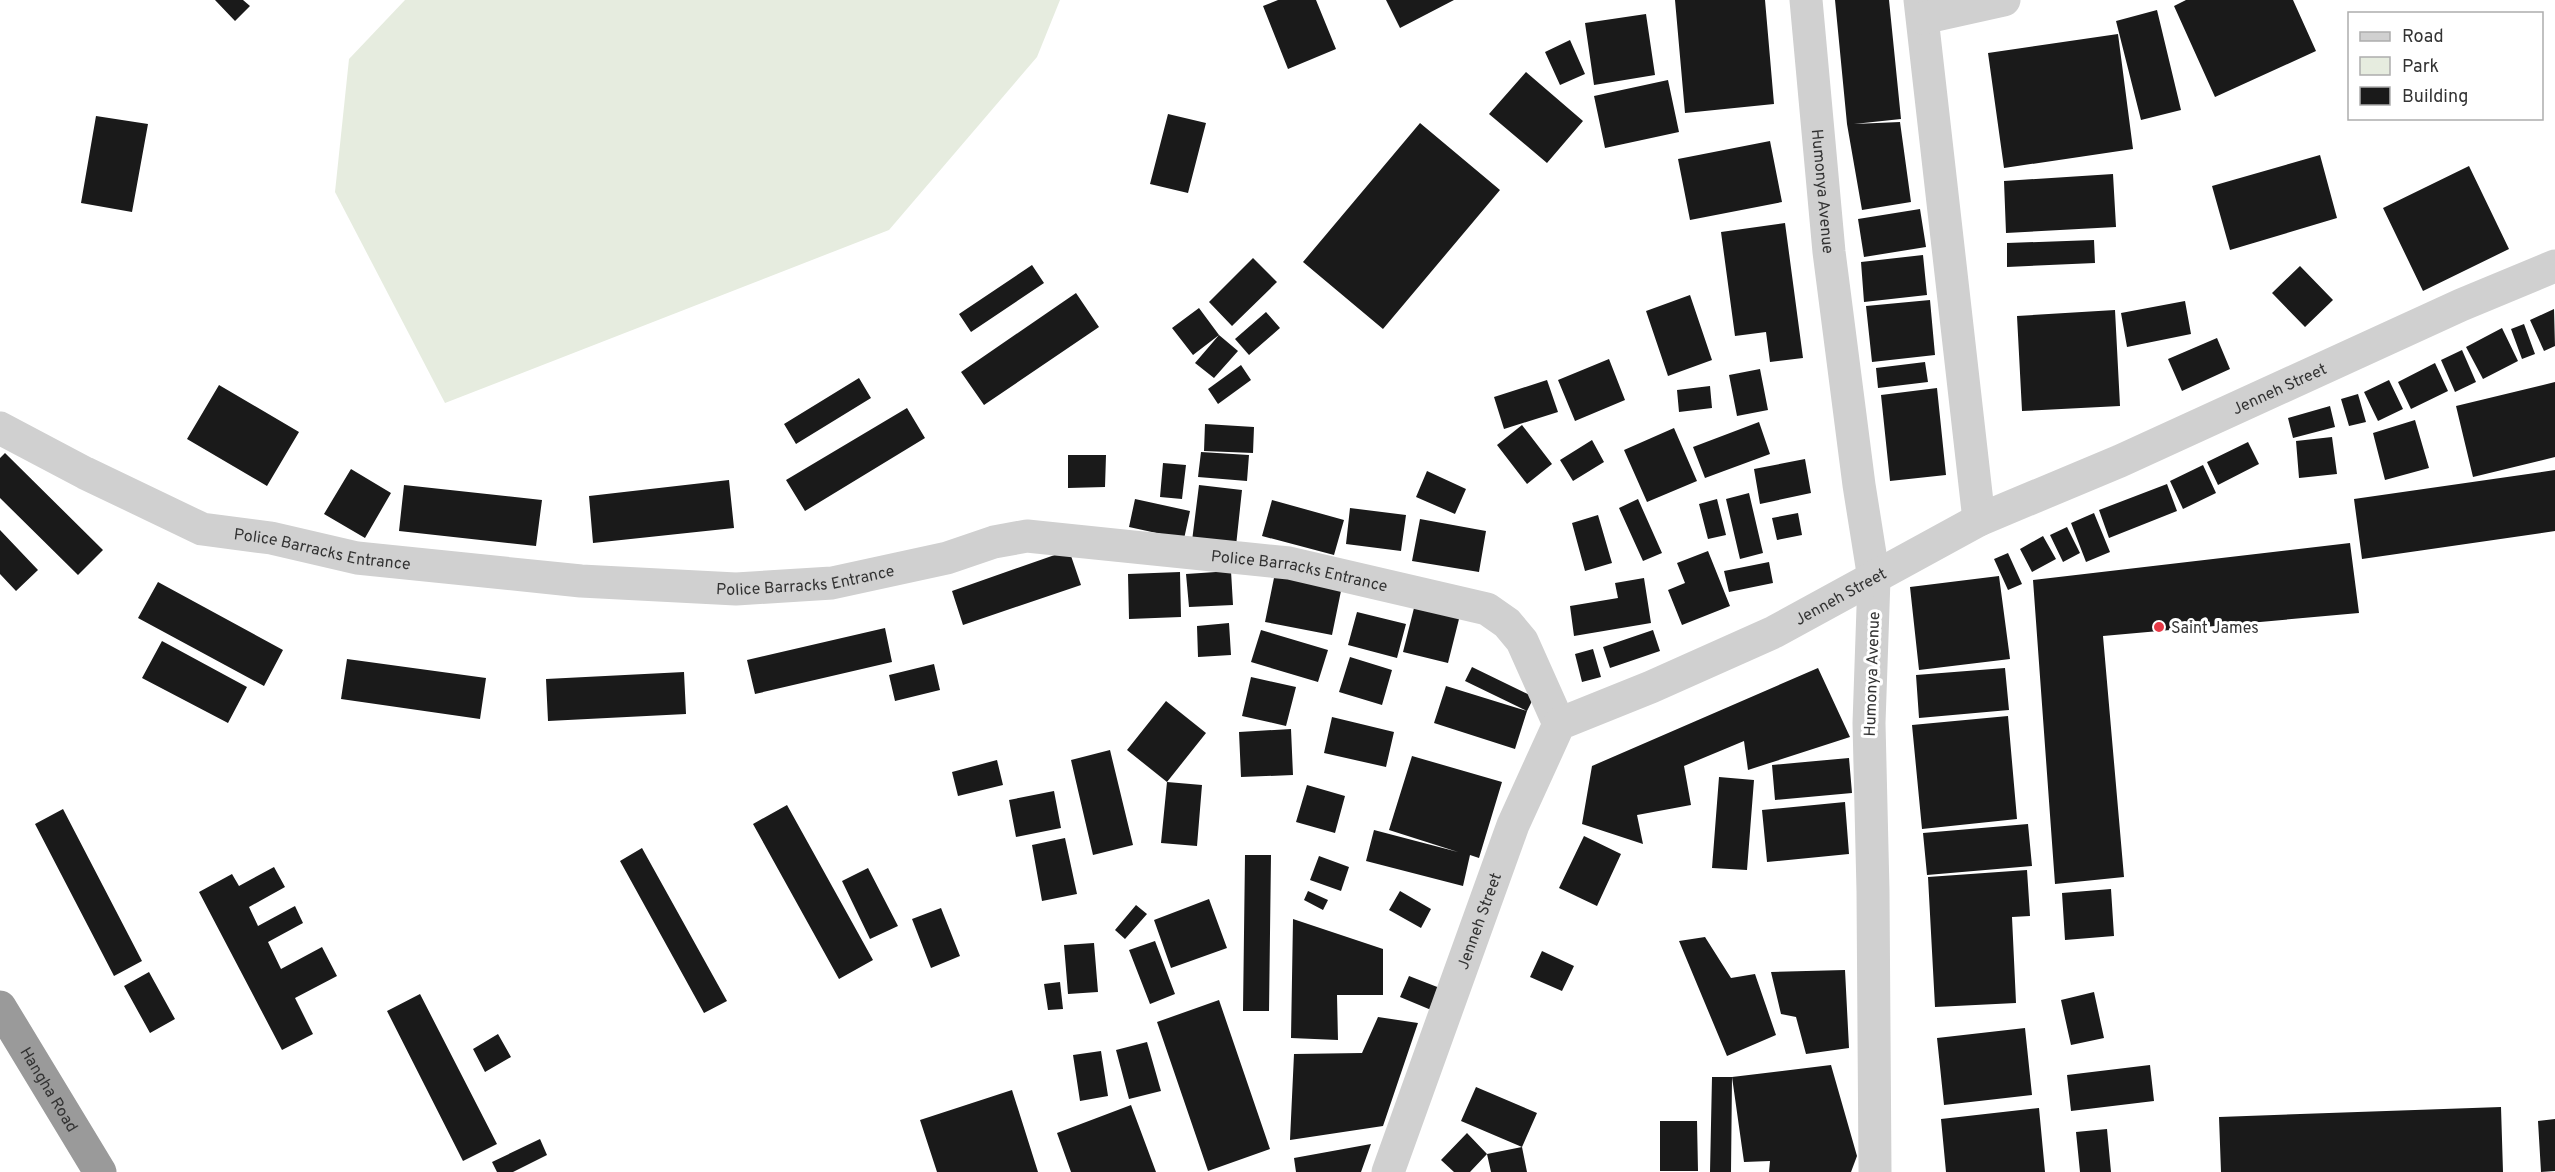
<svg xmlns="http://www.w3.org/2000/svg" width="2555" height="1172" font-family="Overpass,sans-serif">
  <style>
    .green { fill: #e6ecdf }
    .building { fill: #1a1a1a }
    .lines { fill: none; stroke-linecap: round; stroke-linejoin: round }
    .street { stroke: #d0d0d0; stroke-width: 33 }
    .highway { stroke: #9a9a9a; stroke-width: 33 }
    .poi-dot { fill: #e63946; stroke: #fff; stroke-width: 2 }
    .labels { text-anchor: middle; stroke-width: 6; stroke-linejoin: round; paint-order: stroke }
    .street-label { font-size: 16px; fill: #333; stroke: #fff }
    .poi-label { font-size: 16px; fill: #333; stroke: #fff; text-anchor: start }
  </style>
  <rect width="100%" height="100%" fill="#fff"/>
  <path class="green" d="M 405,0 L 1060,0 L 1037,57 L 889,230 L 445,403 L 335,192 L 349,59 Z"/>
  <path class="building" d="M 215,0 L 243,0 L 250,6 L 235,21 Z
    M 1278,0 L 1316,0 L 1336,49 L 1288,69 L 1263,6 Z
    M 1386,0 L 1454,0 L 1400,28 Z
    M 1675,0 L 1765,0 L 1774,104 L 1685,113 Z
    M 1835,0 L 1889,0 L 1901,119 L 1854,124 L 1900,122 L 1911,202 L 1862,210 L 1847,124 Z
    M 2186,0 L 2293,0 L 2316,51 L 2215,97 L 2174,6 Z
    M 2157,10 L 2181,110 L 2141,120 L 2116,21 Z
    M 1646,14 L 1655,75 L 1594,85 L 1585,23 Z
    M 2118,34 L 2133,149 L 2004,168 L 1988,53 Z
    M 1570,40 L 1585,74 L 1560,85 L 1545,52 Z
    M 1526,72 L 1583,121 L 1547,163 L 1489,114 Z
    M 1668,80 L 1679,132 L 1605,148 L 1594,96 Z
    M 1168,114 L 1206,123 L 1188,193 L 1150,184 Z
    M 96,116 L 148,124 L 132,212 L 81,203 Z
    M 1420,123 L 1500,190 L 1383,329 L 1303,262 Z
    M 1770,141 L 1782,202 L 1690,220 L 1678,159 Z
    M 2320,155 L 2337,218 L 2230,250 L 2212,186 Z
    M 2469,166 L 2509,249 L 2423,291 L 2383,208 Z
    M 2113,174 L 2116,227 L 2006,233 L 2004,181 Z
    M 1920,209 L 1926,247 L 1864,257 L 1858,219 Z
    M 1785,223 L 1803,358 L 1770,362 L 1766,332 L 1735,336 L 1721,232 Z
    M 2094,240 L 2095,263 L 2007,267 L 2007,243 Z
    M 1923,255 L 1927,295 L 1864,302 L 1861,262 Z
    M 1253,258 L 1277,282 L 1232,326 L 1209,302 Z
    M 1032,265 L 1044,283 L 971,332 L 959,314 Z
    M 2300,266 L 2333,300 L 2305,327 L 2272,293 Z
    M 1076,293 L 1099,327 L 984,405 L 961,372 Z
    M 1690,295 L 1712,360 L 1668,376 L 1646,311 Z
    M 1930,300 L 1935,355 L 1872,362 L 1866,306 Z
    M 2185,301 L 2191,334 L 2127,347 L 2121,313 Z
    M 1199,308 L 1219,335 L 1238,351 L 1214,378 L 1195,363 L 1219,335 L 1193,355 L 1172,328 Z
    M 2554,309 L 2555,346 L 2544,351 L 2530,320 Z
    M 2115,310 L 2120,406 L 2022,411 L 2017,316 Z
    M 1266,312 L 1280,328 L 1249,355 L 1235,339 Z
    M 2524,324 L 2535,354 L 2522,359 L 2511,329 Z
    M 2502,328 L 2518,361 L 2483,379 L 2466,347 Z
    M 2217,338 L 2230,369 L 2182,391 L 2168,359 Z
    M 2462,350 L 2476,382 L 2455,392 L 2441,360 Z
    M 1609,359 L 1625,400 L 1575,421 L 1558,380 Z
    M 1925,362 L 1928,382 L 1878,388 L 1876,368 Z
    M 2435,363 L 2448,391 L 2411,409 L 2398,382 Z
    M 1241,365 L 1251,380 L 1218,404 L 1208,389 Z
    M 1760,369 L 1768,410 L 1737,416 L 1729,375 Z
    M 859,378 L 871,398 L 796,444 L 784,424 Z
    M 1547,380 L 1558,412 L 1504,429 L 1494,397 Z
    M 2389,380 L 2403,409 L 2378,421 L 2364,392 Z
    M 2555,382 L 2555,457 L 2473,477 L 2456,406 Z
    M 219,385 L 299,432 L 267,486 L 187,439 Z
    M 1710,386 L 1712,408 L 1679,412 L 1677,390 Z
    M 1937,388 L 1946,475 L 1890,481 L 1881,395 Z
    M 2358,394 L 2366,422 L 2349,426 L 2341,399 Z
    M 2330,406 L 2335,427 L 2293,438 L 2288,418 Z
    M 907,408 L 925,438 L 805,511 L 786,480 Z
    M 2415,420 L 2429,468 L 2385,480 L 2373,433 Z
    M 1759,422 L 1770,454 L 1705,478 L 1693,447 Z
    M 1205,424 L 1254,427 L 1253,453 L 1204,451 Z
    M 1522,425 L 1552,464 L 1527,484 L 1497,445 Z
    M 1674,428 L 1697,481 L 1647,502 L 1624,450 Z
    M 2332,437 L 2337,474 L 2299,478 L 2296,441 Z
    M 1592,440 L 1604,462 L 1573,481 L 1560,460 Z
    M 2248,442 L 2259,464 L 2218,485 L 2207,462 Z
    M 1201,452 L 1249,455 L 1247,481 L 1198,477 Z
    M 5,453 L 103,550 L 78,575 L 0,498 L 0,458 Z
    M 1068,455 L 1106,455 L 1105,487 L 1068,488 Z
    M 1805,459 L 1811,493 L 1760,504 L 1754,469 Z
    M 1163,463 L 1186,465 L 1182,499 L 1160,497 Z
    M 2203,465 L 2216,493 L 2183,509 L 2170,481 Z
    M 351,469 L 391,493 L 365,538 L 324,514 Z
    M 2555,470 L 2555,531 L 2362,559 L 2354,499 Z
    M 1427,471 L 1466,489 L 1455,514 L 1416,497 Z
    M 729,480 L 734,528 L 593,543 L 589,496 Z
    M 2167,484 L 2177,511 L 2109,538 L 2099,510 Z
    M 404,485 L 542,500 L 536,546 L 399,531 Z
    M 1199,485 L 1242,490 L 1236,546 L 1192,541 Z
    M 1749,493 L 1763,553 L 1740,559 L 1726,499 Z
    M 1135,499 L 1190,511 L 1184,539 L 1129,527 Z
    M 1638,499 L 1662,553 L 1643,561 L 1619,508 Z
    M 1717,499 L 1726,535 L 1708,539 L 1699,504 Z
    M 1272,500 L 1344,520 L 1334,555 L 1262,536 Z
    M 1350,508 L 1406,515 L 1401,551 L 1346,544 Z
    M 1798,513 L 1802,535 L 1777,540 L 1772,518 Z
    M 2094,513 L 2110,552 L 2086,562 L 2071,523 Z
    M 1598,515 L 1612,563 L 1585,571 L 1572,523 Z
    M 1420,519 L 1486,531 L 1479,572 L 1412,561 Z
    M 2067,527 L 2080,553 L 2063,562 L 2050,535 Z
    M 0,530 L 38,570 L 16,591 L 0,574 Z
    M 2043,536 L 2056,559 L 2032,572 L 2020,549 Z
    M 2350,543 L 2359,613 L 2103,636 L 2124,877 L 2055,884 L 2033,580 Z
    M 1069,550 L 1081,585 L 963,625 L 952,591 Z
    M 1708,551 L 1730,606 L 1682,625 L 1668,590 L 1685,583 L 1677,563 Z
    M 2008,553 L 2022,584 L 2008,590 L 1994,559 Z
    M 1769,562 L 1773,583 L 1729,592 L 1724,571 Z
    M 1231,571 L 1233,605 L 1189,607 L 1186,574 Z
    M 1180,572 L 1181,617 L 1129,619 L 1128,574 Z
    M 1275,573 L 1342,586 L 1332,635 L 1265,622 Z
    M 1999,576 L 2010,659 L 1919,670 L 1910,587 Z
    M 1644,578 L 1651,623 L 1574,636 L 1570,606 L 1618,598 L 1615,583 Z
    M 158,582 L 283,650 L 264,686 L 138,618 Z
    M 1415,604 L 1460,615 L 1448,663 L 1403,652 Z
    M 1357,612 L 1406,624 L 1397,658 L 1348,645 Z
    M 1229,623 L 1231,655 L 1198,657 L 1197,626 Z
    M 885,628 L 892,662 L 755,694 L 747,660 Z
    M 1261,630 L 1328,650 L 1318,682 L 1251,662 Z
    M 1653,630 L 1660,651 L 1610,668 L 1603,647 Z
    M 162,641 L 247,687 L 228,723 L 142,678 Z
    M 1593,649 L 1601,677 L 1582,682 L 1575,654 Z
    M 1350,657 L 1392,670 L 1382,705 L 1339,692 Z
    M 347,659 L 486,678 L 480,719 L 341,699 Z
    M 934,664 L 940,690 L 895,701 L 889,675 Z
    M 1472,667 L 1534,697 L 1527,711 L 1515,749 L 1434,723 L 1446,686 L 1527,711 L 1465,681 Z
    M 1818,668 L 1850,737 L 1748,770 L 1744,741 L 1684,766 L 1691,805 L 1637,815 L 1643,844 L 1582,824 L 1592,766 Z
    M 2005,668 L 2009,710 L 1919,718 L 1916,675 Z
    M 684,672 L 686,714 L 548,721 L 546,679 Z
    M 1251,677 L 1296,687 L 1286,726 L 1242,716 Z
    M 1166,701 L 1206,733 L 1167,782 L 1127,750 Z
    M 2008,716 L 2017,819 L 1922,829 L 1912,725 Z
    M 1332,717 L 1394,732 L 1386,767 L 1324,753 Z
    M 1291,729 L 1293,775 L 1241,777 L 1239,732 Z
    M 1110,750 L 1133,845 L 1093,855 L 1071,760 Z
    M 1412,756 L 1502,782 L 1479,858 L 1470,855 L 1463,886 L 1366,861 L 1374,830 L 1458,852 L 1389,830 Z
    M 1849,758 L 1852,793 L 1775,800 L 1772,765 Z
    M 997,760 L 1003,785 L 958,796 L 952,772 Z
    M 1719,777 L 1754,780 L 1747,870 L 1712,868 Z
    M 1167,782 L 1202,785 L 1197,846 L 1161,843 Z
    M 1307,785 L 1345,796 L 1335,833 L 1296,822 Z
    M 1054,791 L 1061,828 L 1016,837 L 1009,800 Z
    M 1845,802 L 1849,854 L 1767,862 L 1762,810 Z
    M 787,805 L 873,960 L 839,979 L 753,824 Z
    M 63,809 L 142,961 L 114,976 L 35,824 Z
    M 2028,824 L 2032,866 L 1927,875 L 1923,833 Z
    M 1584,836 L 1621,854 L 1597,906 L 1559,888 Z
    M 1065,838 L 1077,894 L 1042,901 L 1032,845 Z
    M 642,848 L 727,1001 L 704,1013 L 620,861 Z
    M 1245,855 L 1271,855 L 1269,1011 L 1243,1011 Z
    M 1319,856 L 1349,867 L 1341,891 L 1310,880 Z
    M 274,867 L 285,887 L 249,907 L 258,926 L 295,906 L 303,923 L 268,942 L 281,969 L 322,947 L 337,976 L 295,998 L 313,1034 L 282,1050 L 199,892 L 232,874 L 239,886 Z
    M 868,868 L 898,926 L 870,939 L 842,881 Z
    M 2027,870 L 2030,916 L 2012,917 L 2016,1003 L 1935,1007 L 1928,877 Z
    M 2111,889 L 2114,936 L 2065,940 L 2062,893 Z
    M 1308,891 L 1328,900 L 1323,910 L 1304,900 Z
    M 1400,891 L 1431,909 L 1421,928 L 1389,910 Z
    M 1209,899 L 1227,948 L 1171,968 L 1154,920 Z
    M 1136,905 L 1147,914 L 1125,939 L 1115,930 Z
    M 941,908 L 960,956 L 931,968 L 912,919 Z
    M 1293,919 L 1383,949 L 1383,995 L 1337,995 L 1338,1040 L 1291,1038 Z
    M 1705,937 L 1731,978 L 1755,974 L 1776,1035 L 1727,1056 L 1679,941 Z
    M 1155,941 L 1175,994 L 1150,1004 L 1129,950 Z
    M 1094,943 L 1098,992 L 1068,994 L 1064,945 Z
    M 1542,951 L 1574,966 L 1562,991 L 1530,977 Z
    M 1845,970 L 1849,1048 L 1806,1054 L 1796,1017 L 1781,1014 L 1771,972 Z
    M 149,972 L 175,1019 L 150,1033 L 124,986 Z
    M 1409,976 L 1445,990 L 1436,1012 L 1400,997 Z
    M 1060,982 L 1063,1009 L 1048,1010 L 1044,984 Z
    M 2094,992 L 2104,1038 L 2071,1045 L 2061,1000 Z
    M 420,994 L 497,1144 L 463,1161 L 387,1011 Z
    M 1219,1000 L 1270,1149 L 1208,1171 L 1157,1022 Z
    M 1378,1017 L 1418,1023 L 1383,1126 L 1290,1140 L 1294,1054 L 1362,1053 Z
    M 2025,1028 L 2032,1095 L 1944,1105 L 1937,1038 Z
    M 498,1034 L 511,1057 L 485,1072 L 473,1049 Z
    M 1147,1042 L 1161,1091 L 1129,1099 L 1116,1050 Z
    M 1101,1051 L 1108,1096 L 1080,1101 L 1073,1055 Z
    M 1831,1065 L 1857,1156 L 1851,1172 L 1769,1172 L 1770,1161 L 1744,1162 L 1732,1077 Z
    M 2150,1065 L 2154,1101 L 2071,1111 L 2067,1075 Z
    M 1712,1077 L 1732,1077 L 1731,1172 L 1710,1172 Z
    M 1476,1087 L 1537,1113 L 1522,1147 L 1527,1172 L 1491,1172 L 1487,1154 L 1522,1147 L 1461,1121 Z
    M 1012,1090 L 1038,1172 L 937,1172 L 920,1120 Z
    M 1131,1105 L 1156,1172 L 1071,1172 L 1057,1133 Z
    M 2501,1107 L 2503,1172 L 2221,1172 L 2219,1117 Z
    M 2039,1108 L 2045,1172 L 1946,1172 L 1941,1119 Z
    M 2555,1119 L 2555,1171 L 2541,1172 L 2538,1121 Z
    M 1660,1121 L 1697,1121 L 1698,1171 L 1660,1171 Z
    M 2107,1129 L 2111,1172 L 2080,1172 L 2076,1132 Z
    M 1467,1133 L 1487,1154 L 1470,1172 L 1454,1172 L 1441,1160 Z
    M 540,1139 L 547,1155 L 513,1172 L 497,1172 L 492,1162 Z
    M 1371,1144 L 1361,1172 L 1296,1172 L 1294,1158 Z"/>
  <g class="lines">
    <g class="street">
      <path id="s1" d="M 1806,0 L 1829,252 L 1859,485 L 1874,579 L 1869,723 L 1873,891 L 1875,1172"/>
      <path d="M 1920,0 L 1979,520"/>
      <path d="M 1923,18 L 2004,0"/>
      <path id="s2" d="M 0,428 L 85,473 L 202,529 L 271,538 L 357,558 L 581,581 L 736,589 L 832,583 L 947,558 L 994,542 L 1027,536 L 1289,563 L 1487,609 L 1507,623 L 1522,641 L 1559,724"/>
      <path id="s3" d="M 1388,1172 L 1513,825 L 1559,724 L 1651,687 L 1774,632 L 1979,520 L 2120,461 L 2461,305 L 2555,266"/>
    </g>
    <path class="highway" id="s4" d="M 0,1007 L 100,1172"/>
  </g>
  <circle class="poi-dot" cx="2159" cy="627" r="6"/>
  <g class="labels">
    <g class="street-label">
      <text dy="6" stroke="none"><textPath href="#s1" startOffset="192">Humonya Avenue</textPath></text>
      <text dy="6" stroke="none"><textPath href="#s3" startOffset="1275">Jenneh Street</textPath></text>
      <text dy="6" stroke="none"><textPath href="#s2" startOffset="348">Police Barracks Entrance</textPath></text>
      <text dy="6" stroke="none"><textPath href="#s2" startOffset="1336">Police Barracks Entrance</textPath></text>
      <text dy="6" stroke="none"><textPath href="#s2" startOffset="834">Police Barracks Entrance</textPath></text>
      <text dy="6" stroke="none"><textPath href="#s3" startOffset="789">Jenneh Street</textPath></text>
      <text transform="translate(1871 674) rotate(-88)" y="6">Humonya Avenue</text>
      <text dy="6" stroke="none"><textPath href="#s3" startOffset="267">Jenneh Street</textPath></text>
      <text dy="6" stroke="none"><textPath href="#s4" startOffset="96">Hangha Road</textPath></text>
    </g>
    <g class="poi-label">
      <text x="2171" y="633">Saint James</text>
    </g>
  </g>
  <rect x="2348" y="12" width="195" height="108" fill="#ffffff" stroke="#adadad" stroke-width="1.5"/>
  <rect x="2360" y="32" width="30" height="9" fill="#d0d0d0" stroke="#adadad" stroke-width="1.5"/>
  <text x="2402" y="42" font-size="18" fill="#333333">Road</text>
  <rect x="2360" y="57" width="30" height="18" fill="#e6ecdf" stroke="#adadad" stroke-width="1.5"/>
  <text x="2402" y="72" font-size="18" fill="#333333">Park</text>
  <rect x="2360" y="87" width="30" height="18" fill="#1a1a1a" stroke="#adadad" stroke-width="1.5"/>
  <text x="2402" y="102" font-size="18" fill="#333333">Building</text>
</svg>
